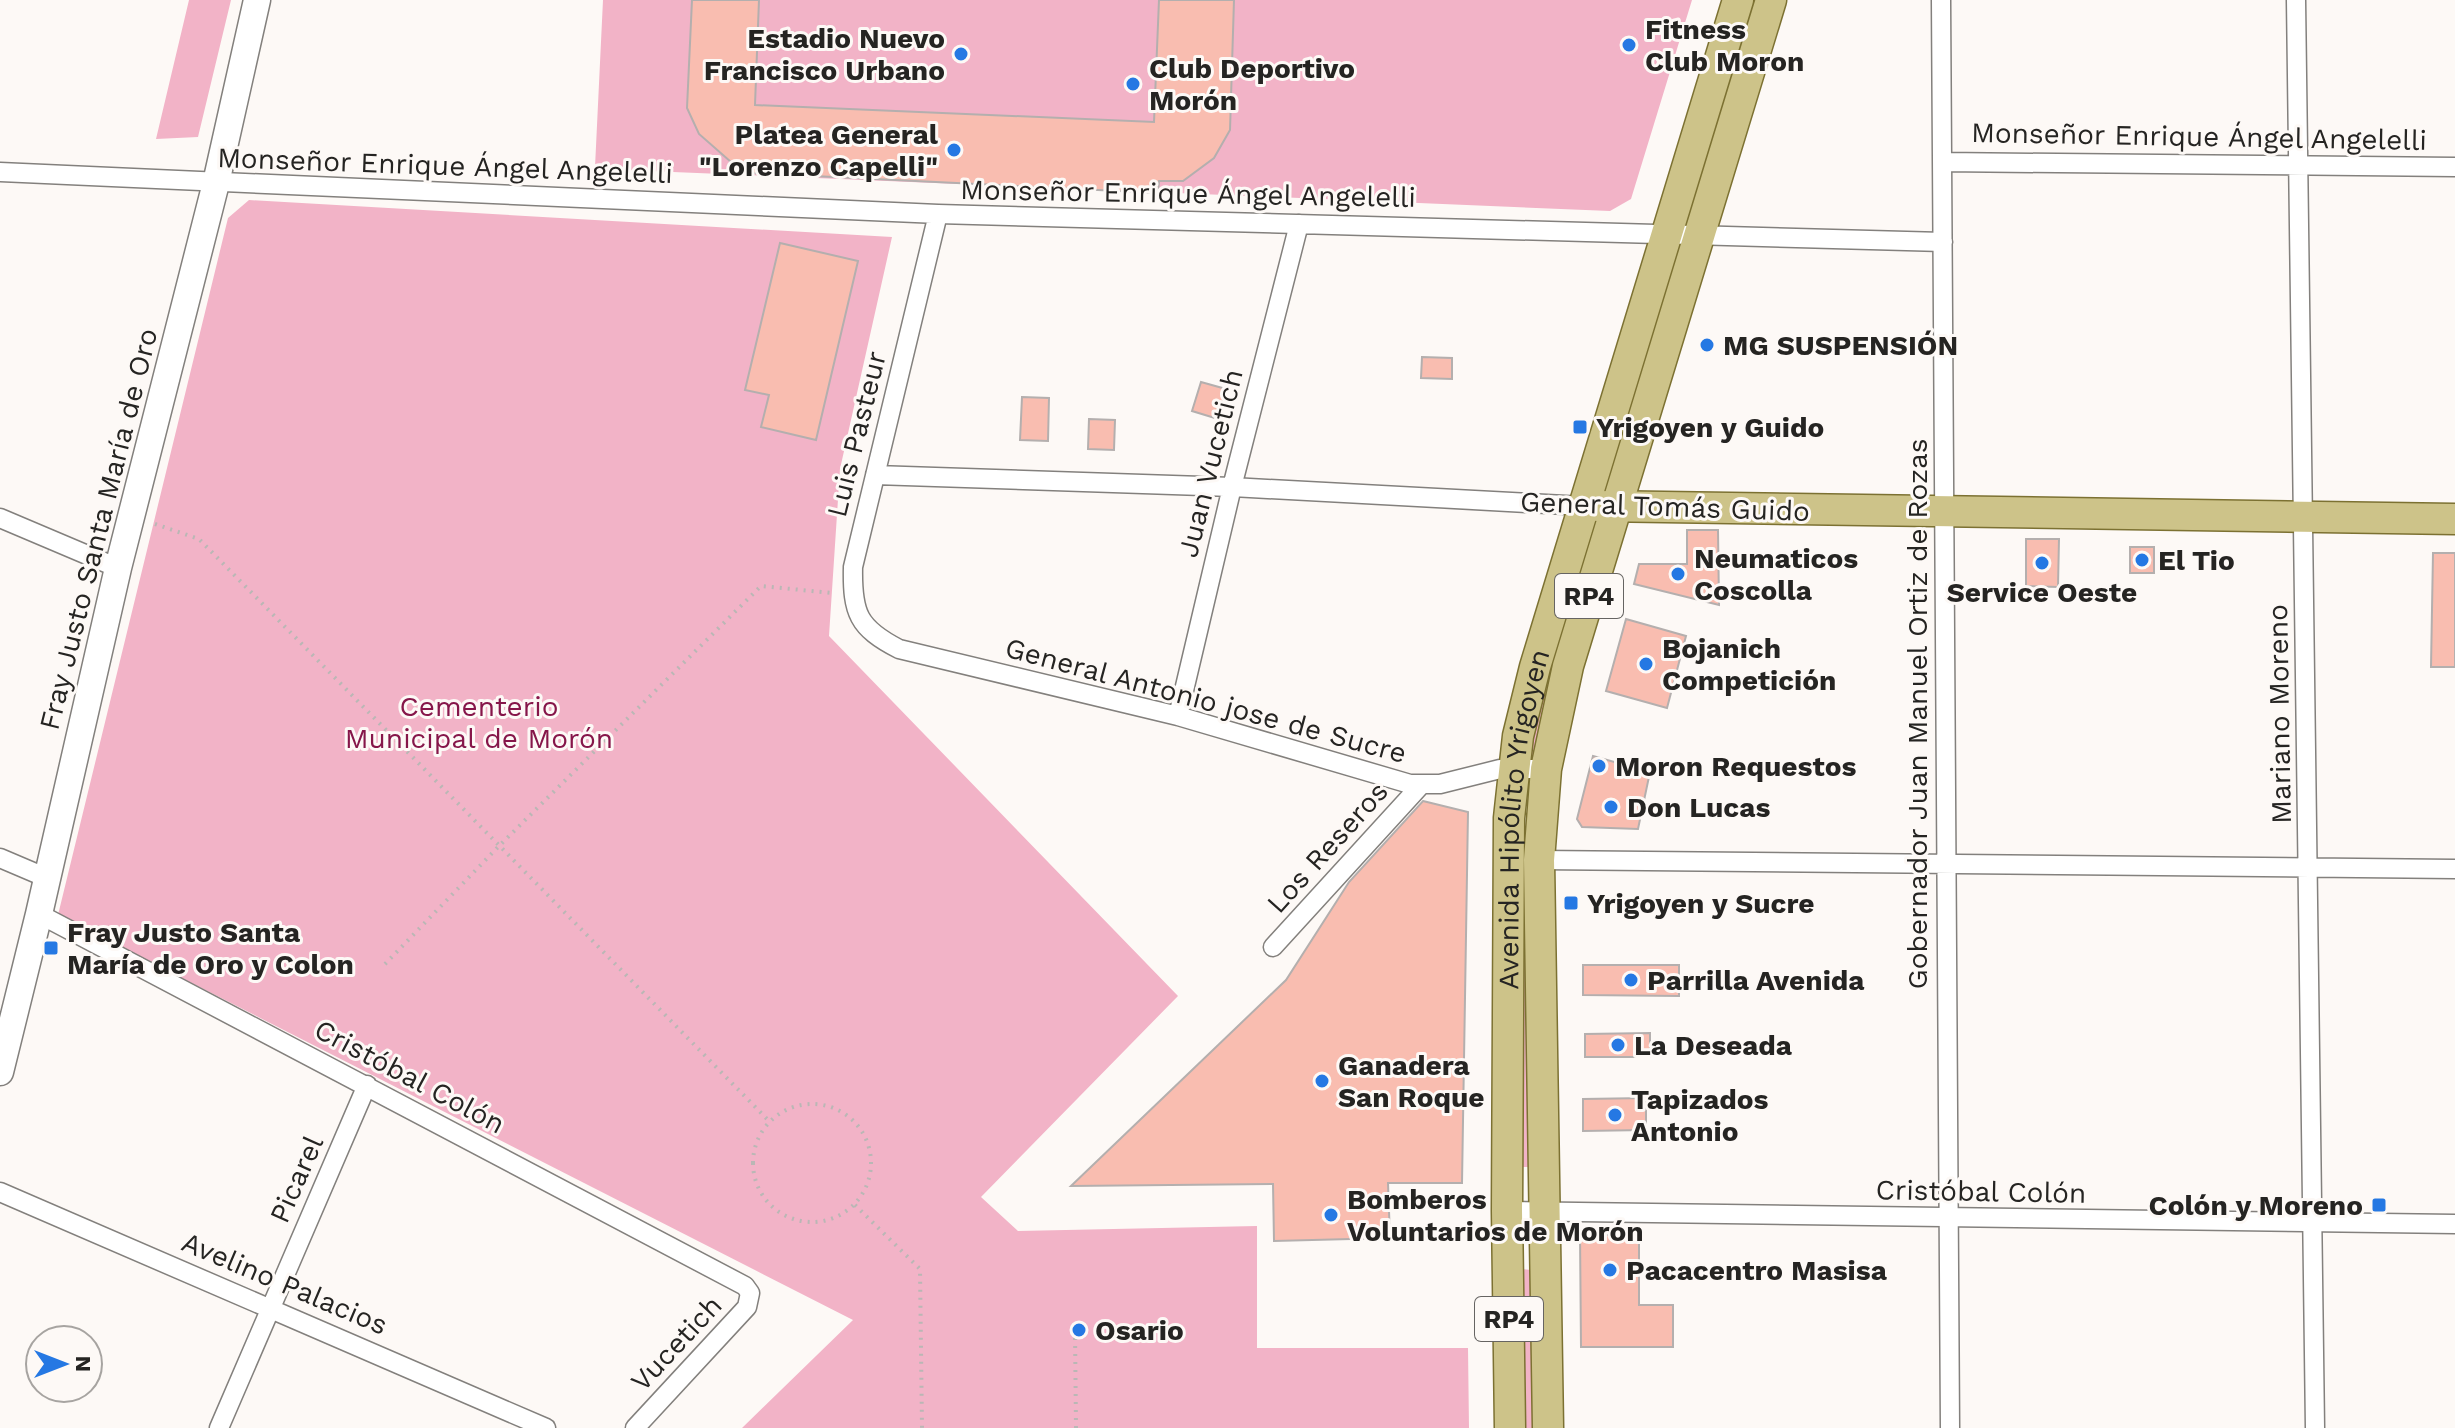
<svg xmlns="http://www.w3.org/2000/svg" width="2455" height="1428" font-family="'Work Sans',sans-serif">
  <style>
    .green { fill: #f2b3c7 }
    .building { fill: #f9bdb0; stroke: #b4afae; stroke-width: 2 }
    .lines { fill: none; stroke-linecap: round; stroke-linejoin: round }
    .street-casing { stroke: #83807d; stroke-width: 21 }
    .secondary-casing { stroke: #83807d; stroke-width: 29 }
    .primary-casing { stroke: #7c7132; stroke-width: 33 }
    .path { stroke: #bab7b5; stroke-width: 4; stroke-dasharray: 2 6; stroke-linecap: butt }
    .street { stroke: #fff; stroke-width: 18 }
    .secondary { stroke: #fff; stroke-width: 26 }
    .primary { stroke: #cdc389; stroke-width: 30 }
    .poi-dot { fill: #2578e3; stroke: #fdf9f6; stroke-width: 3 }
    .labels { text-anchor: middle; stroke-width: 6; stroke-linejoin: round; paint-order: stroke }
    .shield { fill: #fdf9f6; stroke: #666462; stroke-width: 2 }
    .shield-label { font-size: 26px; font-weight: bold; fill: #252422 }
    .poi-label { font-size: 28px; font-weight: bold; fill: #252422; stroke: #fdf9f6; text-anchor: start }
    .street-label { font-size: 28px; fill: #252422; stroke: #fdf9f6 }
    .park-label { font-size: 28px; fill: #86164a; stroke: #fdf9f6 }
  </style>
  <rect width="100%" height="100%" fill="#fdf9f6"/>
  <path class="green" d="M 189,0 L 231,0 L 198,137 L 156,139 Z
    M 603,0 L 1692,0 L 1631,199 L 1610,211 L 600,169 L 595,167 Z
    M 249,200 L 892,237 L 840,469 L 829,636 L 1178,996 L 981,1197 L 1018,1231 L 1257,1226 L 1257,1348 L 1468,1348 L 1469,1428 L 742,1428 L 853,1320 L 58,915 L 228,218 Z
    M 1590,520 L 1598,522 L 1532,775 L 1524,772 L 1548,663 Z
    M 1518,883 L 1526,883 L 1530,1167 L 1522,1167 Z
    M 1523,1269 L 1531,1270 L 1533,1428 L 1525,1428 Z"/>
  <path class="building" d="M 692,0 L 759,0 L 755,105 L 1154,122 L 1159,0 L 1234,0 L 1230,130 L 1214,158 L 1183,181 L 1159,181 L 1158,193 L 751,173 L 751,162 L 731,162 L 699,134 L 687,108 Z
    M 780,243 L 858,261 L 816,440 L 761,427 L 769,395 L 745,390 Z
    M 1422,357 L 1452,358 L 1452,379 L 1421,378 Z
    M 1201,382 L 1226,389 L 1218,419 L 1192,411 Z
    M 1022,397 L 1049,398 L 1048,441 L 1020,440 Z
    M 1089,419 L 1115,420 L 1114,450 L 1088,449 Z
    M 1687,530 L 1718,530 L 1719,605 L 1634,584 L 1639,564 L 1687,564 Z
    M 2026,539 L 2059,539 L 2058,587 L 2026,586 Z
    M 2130,547 L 2154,547 L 2154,573 L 2130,573 Z
    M 2433,553 L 2455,553 L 2455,667 L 2431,667 Z
    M 1626,619 L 1686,636 L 1667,708 L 1606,691 Z
    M 1593,756 L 1650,772 L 1638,829 L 1582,827 L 1577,819 Z
    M 1423,801 L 1468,812 L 1462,1183 L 1388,1183 L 1390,1238 L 1274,1241 L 1273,1184 L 1071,1186 L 1286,980 L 1349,882 Z
    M 1583,965 L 1679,965 L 1679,996 L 1583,995 Z
    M 1650,1033 L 1650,1057 L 1585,1057 L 1585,1034 Z
    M 1646,1098 L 1646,1130 L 1583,1131 L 1583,1099 Z
    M 1580,1235 L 1639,1235 L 1639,1305 L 1673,1305 L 1673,1347 L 1581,1347 Z"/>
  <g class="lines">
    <defs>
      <path id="street" d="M 1941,0 L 1950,1428
        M 2296,0 L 2315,1428
        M 1943,162 L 2455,167
        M 0,172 L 938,214 L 1943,242
        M 938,214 L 853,567 C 852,613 858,628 899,649 L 1178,716 L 1410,784 L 1440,784 L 1500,769 L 1546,769
        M 875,475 L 1232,487 L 1584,506
        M 0,518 L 118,568
        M 1178,716 L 1232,487 L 1299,224
        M 0,858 L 47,878
        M 1539,860 L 2455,869
        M 39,914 L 745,1286 L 750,1293 L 747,1307 L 635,1428
        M 1273,947 L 1421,785
        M 0,1192 L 546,1428
        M 1507,1211 L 2455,1224
        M 219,1428 L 367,1085"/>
      <path id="secondary" d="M 0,1072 L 39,914 L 118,568 L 216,183 L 257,0"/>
      <g id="primary">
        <path d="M 1598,506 L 2455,519"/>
        <path id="s1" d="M 1510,1428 L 1507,1211 L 1509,818 L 1518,736 L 1535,667 L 1738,0"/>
        <path d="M 1548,1428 L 1539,860 L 1546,769 L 1568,666 L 1771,0"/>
      </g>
    </defs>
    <use href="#street" class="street-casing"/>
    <use href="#secondary" class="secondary-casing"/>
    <use href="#primary" class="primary-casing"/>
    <path class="path" d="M 155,524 L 199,539 L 769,1121
      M 385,964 L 500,845 L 761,586 L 832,593
      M753 1163a59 59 0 1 1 118 0a59 59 0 1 1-118 0Z
      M 855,1205 L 920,1269 L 922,1428
      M 1075,1330 L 1076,1428"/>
    <use href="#street" class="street"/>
    <use href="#secondary" class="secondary"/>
    <use href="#primary" class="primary"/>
  </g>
  <g class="poi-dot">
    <circle cx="1629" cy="45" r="8"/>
    <circle cx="961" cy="54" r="8"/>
    <circle cx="1133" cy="84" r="8"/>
    <circle cx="954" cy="150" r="8"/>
    <circle cx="1707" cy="345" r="8"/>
    <rect x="1572" y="419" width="16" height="16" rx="4"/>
    <circle cx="2142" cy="560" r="8"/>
    <circle cx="2042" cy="563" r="8"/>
    <circle cx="1678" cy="574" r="8"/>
    <circle cx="1646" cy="664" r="8"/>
    <circle cx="1599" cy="766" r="8"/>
    <circle cx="1611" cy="807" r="8"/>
    <rect x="1563" y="895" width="16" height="16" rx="4"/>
    <rect x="43" y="940" width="16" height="16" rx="4"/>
    <circle cx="1631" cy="980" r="8"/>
    <circle cx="1618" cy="1045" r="8"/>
    <circle cx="1322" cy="1081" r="8"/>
    <circle cx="1615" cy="1115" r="8"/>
    <rect x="2371" y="1197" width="16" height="16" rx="4"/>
    <circle cx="1331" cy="1215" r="8"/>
    <circle cx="1610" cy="1270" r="8"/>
    <circle cx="1079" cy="1330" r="8"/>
  </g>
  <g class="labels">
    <g class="shield">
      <rect x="1555" y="574" width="68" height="44" rx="6"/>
      <rect x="1475" y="1297" width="68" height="44" rx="6"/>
    </g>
    <g class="shield-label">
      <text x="1589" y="605">RP4</text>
      <text x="1509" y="1328">RP4</text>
    </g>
    <g class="poi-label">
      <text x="1645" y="39">Fitness<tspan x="1645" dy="32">Club Moron</tspan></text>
      <text x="945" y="48" text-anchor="end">Estadio Nuevo<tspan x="945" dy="32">Francisco Urbano</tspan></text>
      <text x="1149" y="78">Club Deportivo<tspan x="1149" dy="32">Morón</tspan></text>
      <text x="938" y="144" text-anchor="end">Platea General<tspan x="938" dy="32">"Lorenzo Capelli"</tspan></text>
      <text x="1723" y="355">MG SUSPENSIÓN</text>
      <text x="1596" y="437">Yrigoyen y Guido</text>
      <text x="1694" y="568">Neumaticos<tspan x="1694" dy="32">Coscolla</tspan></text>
      <text x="2158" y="570">El Tio</text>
      <text x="2042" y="602" text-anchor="middle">Service Oeste</text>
      <text x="1662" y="658">Bojanich<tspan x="1662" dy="32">Competición</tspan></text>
      <text x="1615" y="776">Moron Requestos</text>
      <text x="1627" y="817">Don Lucas</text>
      <text x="1587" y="913">Yrigoyen y Sucre</text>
      <text x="67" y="942">Fray Justo Santa<tspan x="67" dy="32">María de Oro y Colon</tspan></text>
      <text x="1647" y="990">Parrilla Avenida</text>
      <text x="1634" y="1055">La Deseada</text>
      <text x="1338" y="1075">Ganadera<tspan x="1338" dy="32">San Roque</tspan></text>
      <text x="1631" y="1109">Tapizados<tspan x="1631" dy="32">Antonio</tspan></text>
      <text x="1347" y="1209">Bomberos<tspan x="1347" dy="32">Voluntarios de Morón</tspan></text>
      <text x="2363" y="1215" text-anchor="end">Colón y Moreno</text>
      <text x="1626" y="1280">Pacacentro Masisa</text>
      <text x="1095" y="1340">Osario</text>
    </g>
    <g class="street-label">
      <text transform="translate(2199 136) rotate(1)" y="10">Monseñor Enrique Ángel Angelelli</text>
      <text transform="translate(445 165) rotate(2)" y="10">Monseñor Enrique Ángel Angelelli</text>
      <text transform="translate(1188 193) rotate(1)" y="10">Monseñor Enrique Ángel Angelelli</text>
      <text transform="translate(856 434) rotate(-76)" y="10">Luis Pasteur</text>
      <text transform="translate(1210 463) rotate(-76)" y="10">Juan Vucetich</text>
      <text transform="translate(1665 506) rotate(2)" y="10">General Tomás Guido</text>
      <text transform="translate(98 529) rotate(-76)" y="10">Fray Justo Santa María de Oro</text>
      <text transform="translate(1206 700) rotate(15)" y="10">General Antonio jose de Sucre</text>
      <text transform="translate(1917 714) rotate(-90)" y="10">Gobernador Juan Manuel Ortiz de Rozas</text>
      <text transform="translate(2279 714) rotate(-91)" y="10">Mariano Moreno</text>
      <text dy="10" stroke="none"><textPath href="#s1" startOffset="610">Avenida Hipólito Yrigoyen</textPath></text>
      <text transform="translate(1327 847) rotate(-48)" y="10">Los Reseros</text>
      <text transform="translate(410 1076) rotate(28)" y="10">Cristóbal Colón</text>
      <text transform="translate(296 1179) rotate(-66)" y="10">Picarel</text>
      <text transform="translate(1981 1191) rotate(1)" y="10">Cristóbal Colón</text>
      <text transform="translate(285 1283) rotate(23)" y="10">Avelino Palacios</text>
      <text transform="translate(676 1343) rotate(-47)" y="10">Vucetich</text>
    </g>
    <g class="park-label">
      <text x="479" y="716">Cementerio<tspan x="479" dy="32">Municipal de Morón</tspan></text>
    </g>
  </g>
  <g transform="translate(64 1364) rotate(90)"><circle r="38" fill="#fdf9f6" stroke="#a7a4a1" stroke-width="2"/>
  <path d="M0-6L14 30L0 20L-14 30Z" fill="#2578e3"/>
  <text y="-12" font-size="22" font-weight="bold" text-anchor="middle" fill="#252422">N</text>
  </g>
</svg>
